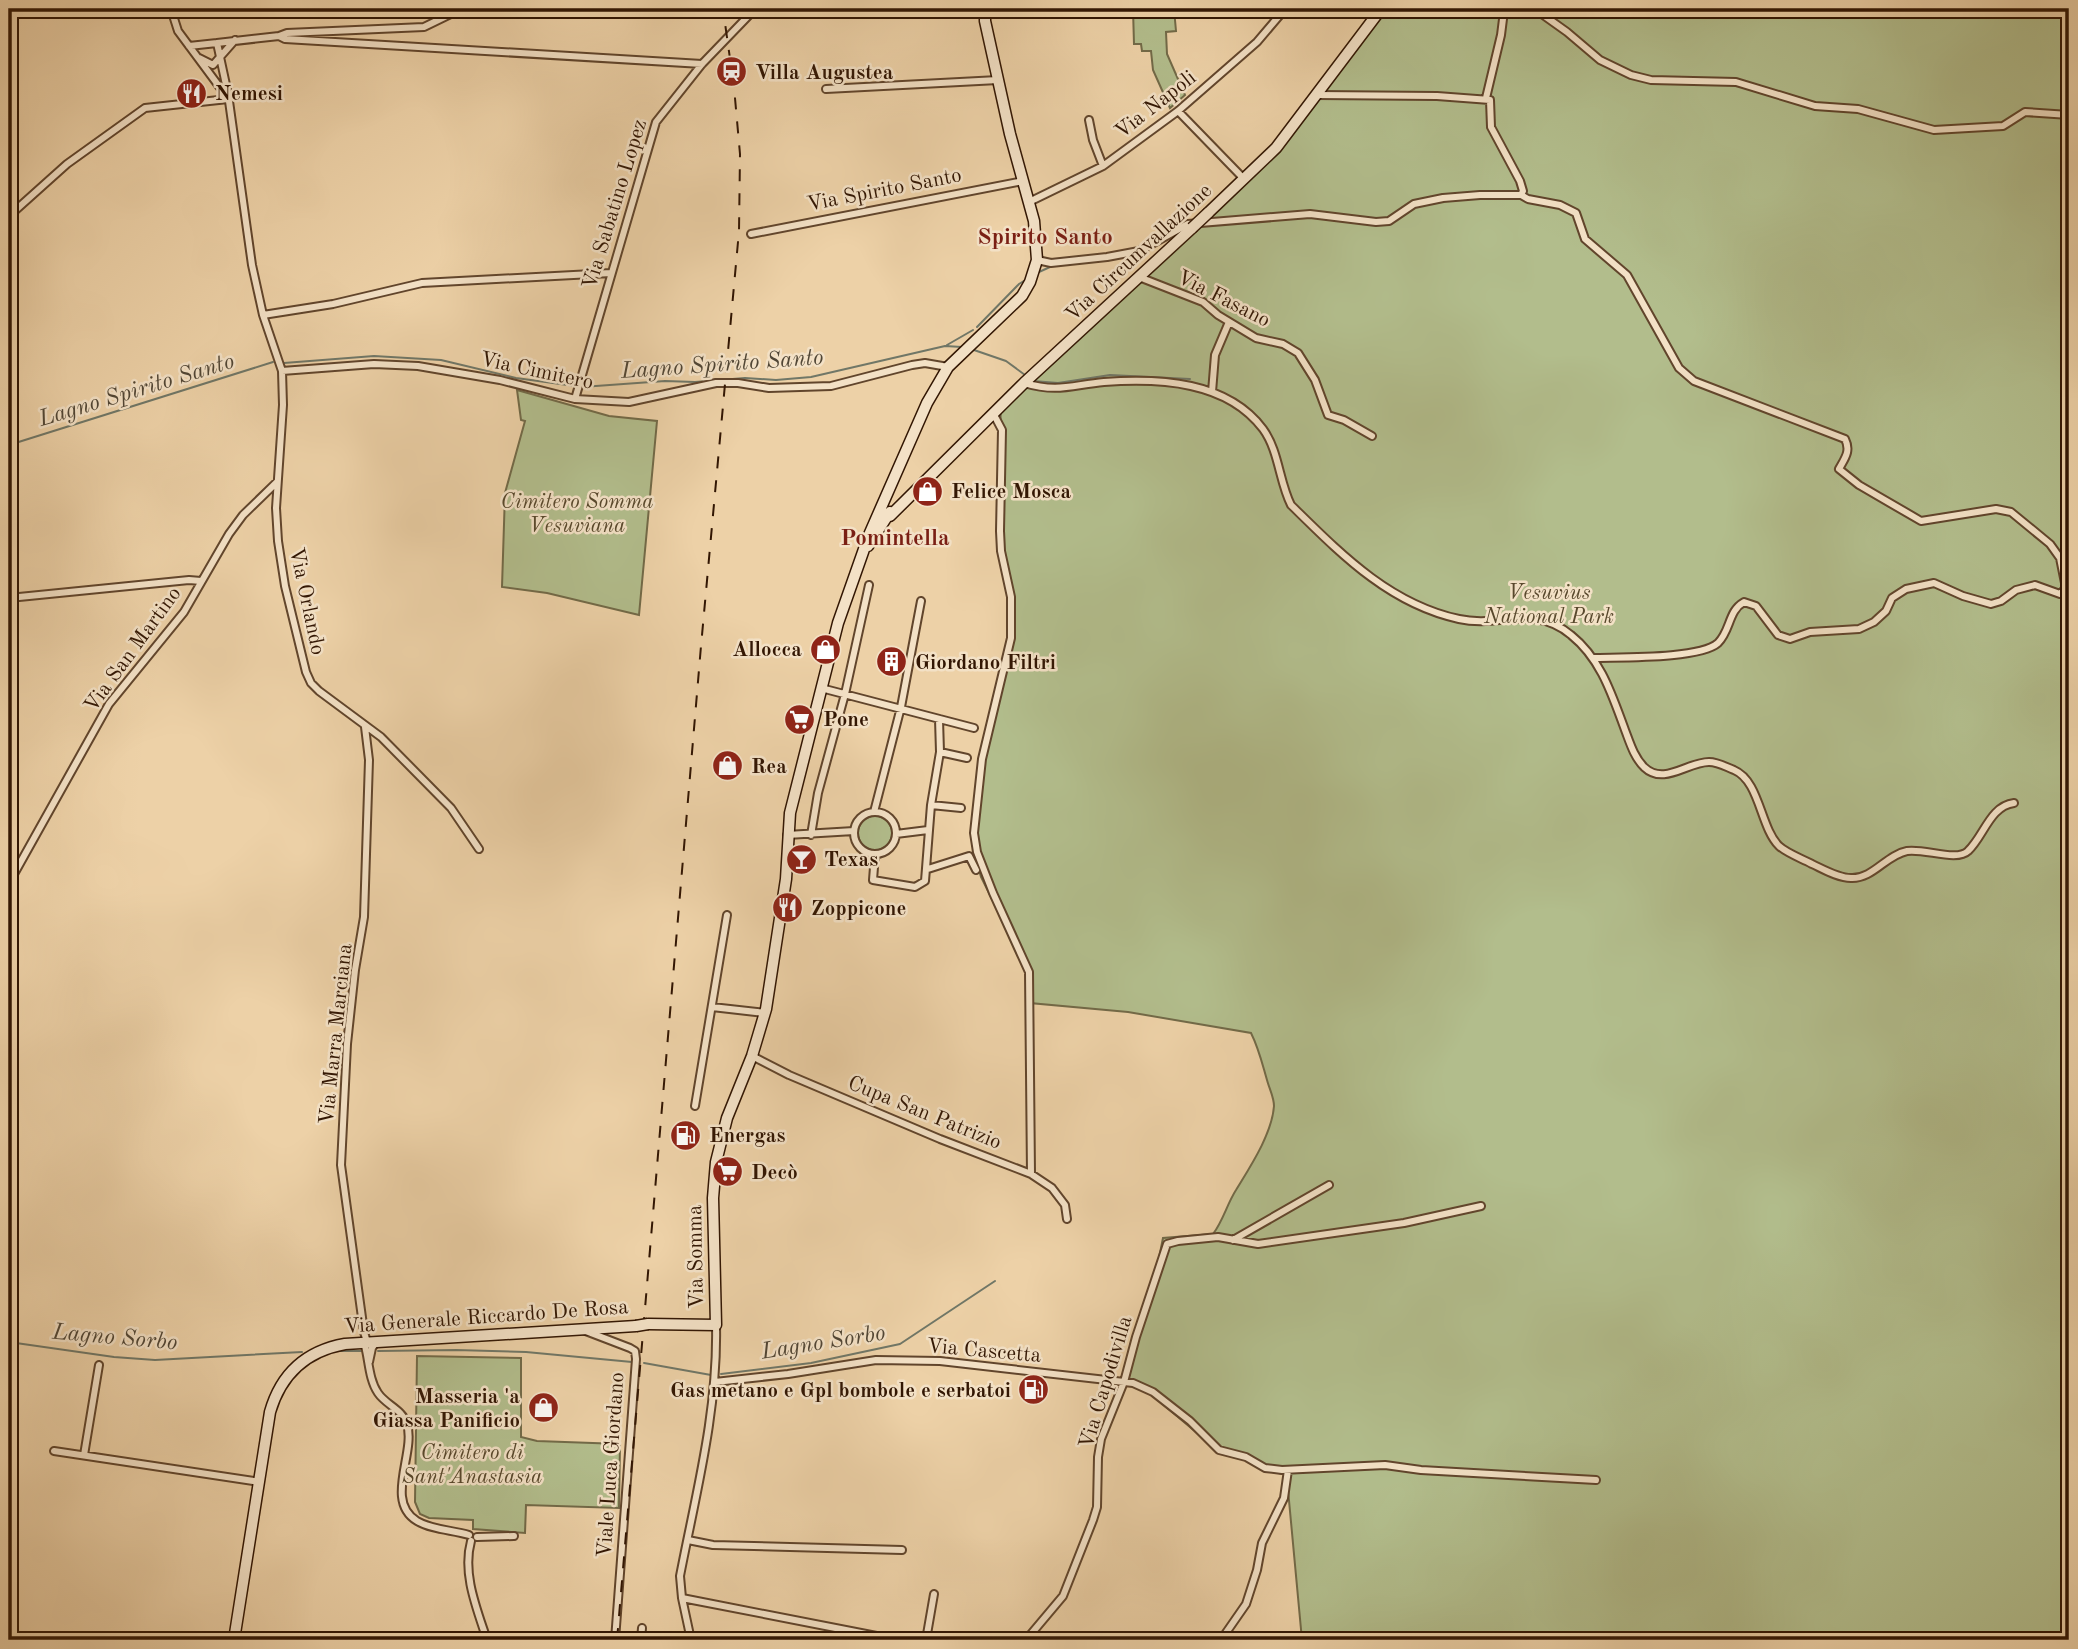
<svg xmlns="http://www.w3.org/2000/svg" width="2078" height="1649" font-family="'Old Standard TT',serif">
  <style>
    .green { fill: #b2bd8c; stroke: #726a48; stroke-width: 2 }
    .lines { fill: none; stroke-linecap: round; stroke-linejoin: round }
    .stream { stroke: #707767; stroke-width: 2 }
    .street-casing { stroke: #61452c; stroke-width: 10 }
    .secondary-casing { stroke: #321603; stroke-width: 13 }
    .street { stroke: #f3e1c6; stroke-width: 6 }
    .secondary { stroke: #f3e1c6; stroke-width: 10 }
    .rail { stroke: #321603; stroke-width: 2; stroke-dasharray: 12 12; stroke-linecap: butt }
    .secondary-bridge-casing { stroke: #321603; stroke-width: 13; stroke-linecap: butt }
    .secondary-bridge { stroke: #f3e1c6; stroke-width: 10 }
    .labels { text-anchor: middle; stroke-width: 5; stroke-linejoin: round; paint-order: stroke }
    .poi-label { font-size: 21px; font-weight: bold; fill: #321603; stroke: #f3e1c6; text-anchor: start }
    .street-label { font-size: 21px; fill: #321603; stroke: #f3e1c6 }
    .park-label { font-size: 21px; font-style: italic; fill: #58482c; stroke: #f3e1c6 }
    .neighbourhood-label { font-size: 23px; font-weight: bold; fill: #7a1f14; stroke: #f3e1c6 }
    .water-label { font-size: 23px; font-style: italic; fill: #514635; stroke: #f3e1c6 }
  </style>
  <rect width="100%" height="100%" fill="#edd1a7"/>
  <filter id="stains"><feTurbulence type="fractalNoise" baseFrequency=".00286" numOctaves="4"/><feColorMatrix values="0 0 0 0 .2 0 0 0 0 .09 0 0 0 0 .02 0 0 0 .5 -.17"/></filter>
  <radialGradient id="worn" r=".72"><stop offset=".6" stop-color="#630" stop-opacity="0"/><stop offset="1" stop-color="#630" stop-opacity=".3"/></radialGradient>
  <path class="green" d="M 1133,9 L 1174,9 L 1176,31 L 1166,32 L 1167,54 L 1185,95 L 1170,108 L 1153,70 L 1151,51 L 1142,51 L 1141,44 L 1134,44 Z
    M 1378,9 L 2069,9 L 2069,1640 L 1302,1640 L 1287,1479 L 1284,1474 L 1273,1472 L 1210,1444 L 1153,1396 L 1122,1379 L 1156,1273 L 1163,1238 L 1213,1234 C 1223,1221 1227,1204 1236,1190 C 1250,1167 1272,1134 1274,1106 C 1274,1097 1269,1088 1267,1080 C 1262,1063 1259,1049 1251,1033 L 1128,1012 L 1030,1003 L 1028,972 L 981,877 L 975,856 L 981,756 L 1011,624 L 1007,579 L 997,545 L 1001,401 L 1280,141 Z
    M 517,390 L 609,416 L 657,421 L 639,615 L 547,593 L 502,587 L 505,493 L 525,421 L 521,420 Z
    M858 833a17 17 0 1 1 34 0a17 17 0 1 1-34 0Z
    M 417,1356 L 521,1358 L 521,1437 L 537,1441 L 620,1444 L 619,1508 L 526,1505 L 525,1533 L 473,1529 L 473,1520 L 429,1518 L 420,1514 L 415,1502 Z"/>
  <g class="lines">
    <path class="stream" d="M 1039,272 L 1050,267
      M 977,327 L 1019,284 L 1027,279
      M 947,345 L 973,330
      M 974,350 L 1006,361 L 1025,375
      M 284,363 L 374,356 L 441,360 L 516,378 L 575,386
      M 1033,381 L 1058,383 L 1110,375 L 1190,379
      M 582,387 L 665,381 L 695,382 L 745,378 L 776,380 L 811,377 L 945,346 L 962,347
      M 9,445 L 273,362
      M 9,1342 L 114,1357 L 155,1360 L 302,1352
      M 335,1351 L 362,1351
      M 378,1351 L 456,1350 L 526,1352 L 632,1362
      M 644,1363 L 711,1375
      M 721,1374 L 811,1363 L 900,1344 L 995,1281"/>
    <defs>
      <path id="street" d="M 171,9 L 178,31 L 227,97
        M 1504,12 L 1539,12 L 1567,32 L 1600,60 L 1631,75 L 1651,80 L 1736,82 L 1815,106 L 1858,109 L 1934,130 L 2003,126 L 2025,112 L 2069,115
        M 279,36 L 287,33 L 424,27 L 461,9
        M 217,43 L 279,36 L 285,39 L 702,64
        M 189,46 L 217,43 L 228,94 L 252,265 L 263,315 L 282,371 L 283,405 L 276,508 L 278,541 L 285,586 L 306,672 L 311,683 L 319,691 L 381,737 L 451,808 L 479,849
        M 199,58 L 213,65 L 235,40
        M 826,89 L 998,80
        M 1486,98 L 1501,35 L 1504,11
        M 1178,111 L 1244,179
        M 1089,120 L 1093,140 L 1103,166
        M 1521,195 L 1528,199 L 1560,205 L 1576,213 L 1585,239 L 1627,275 L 1679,368 L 1694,381 L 1845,439 C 1851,451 1845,458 1839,469 L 1859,485 L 1921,521 L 1996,509 L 2011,512 L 2050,544 L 2060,558 L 2066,588 L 2060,594 L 2035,585 L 2016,590 L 2001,601 L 1991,604 L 1963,596 L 1934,583 L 1906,589 L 1892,598 L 1886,611 L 1874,622 L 1859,629 L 1810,632 L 1790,639 L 1778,635 L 1756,606 L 1744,602 C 1728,611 1731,630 1718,643 C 1700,659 1620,657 1593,658
        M 1029,202 L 1103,166 L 1178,111 L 1257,42 L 1285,9
        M 9,216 L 67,164 L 145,108 L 228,99
        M 751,234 L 1023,181
        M 1037,260 L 1051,263 L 1107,257 L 1139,251 L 1188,224 L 1310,214 L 1376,222 L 1389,221 L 1414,204 L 1443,198 L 1480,195 L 1521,195 L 1523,191 L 1520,181 L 1491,127 L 1490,100 L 1437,96 L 1317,95
        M 1139,277 L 1203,302 L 1218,315 L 1256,338 L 1283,344 L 1298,353 L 1315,380 L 1328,415 L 1344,420 L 1372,436
        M 263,315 L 333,304 L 422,283 L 611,273
        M 282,371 L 374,364 L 418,366 L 500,380 L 575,399 L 629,402 L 716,383 L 738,383 L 769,388 L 831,386 L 912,365 L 925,363 L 948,367
        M 1024,383 C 1058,393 1072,385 1104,382 C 1160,378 1227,381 1263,429 C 1279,451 1279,481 1291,505 C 1340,553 1389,604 1459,619 C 1500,628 1534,604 1571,635 C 1601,659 1612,695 1625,730 C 1630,743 1634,757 1644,767 C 1664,786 1687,762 1709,762 C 1718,762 1726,767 1734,770 C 1760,781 1760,827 1779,846 C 1788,854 1801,858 1812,864 C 1823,869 1838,878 1851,878 C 1873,879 1886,855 1907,851 C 1924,848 1957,862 1968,851 C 1984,836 1990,806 2014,803
        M 1212,392 L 1215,355 L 1229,322
        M 575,399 L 656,122 L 702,64 L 755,9
        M 993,413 L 1002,430 L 1000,531 L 1001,551 L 1011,597 L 1011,638 L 982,759 L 974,833 L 977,852 L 993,893 L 1029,972 L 1031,1174
        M 9,598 L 189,580 L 201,581
        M 821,688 L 974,728
        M 365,727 L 369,760 L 364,917 L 355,970 L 347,1044 L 341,1165 L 364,1332 L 367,1342
        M 940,752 L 967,758
        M 931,805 L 961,808
        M854 833a21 21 0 1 1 42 0a21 21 0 1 1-42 0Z
        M 874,812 L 901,707 L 921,601
        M 896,834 L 928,830
        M 787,835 L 854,831
        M 811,835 L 818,793 L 845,694 L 869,585
        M 875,854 L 873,880 L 915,887 L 925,881 L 931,805 L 940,752 L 939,719
        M 928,869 L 969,856 L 976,870
        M 9,883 L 109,704 L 184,612 L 229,534 L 243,515 L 277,482
        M 712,1007 L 765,1013
        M 752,1056 L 789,1075 L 940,1139 L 1031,1174 L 1052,1188 L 1065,1205 L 1067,1219
        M 695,1106 L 727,915
        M 1233,1240 L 1329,1185
        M 583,1330 L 630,1348 L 635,1351 L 636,1359 L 615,1640
        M 362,1344 L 365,1346 C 369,1361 369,1380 378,1393 C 386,1405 402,1409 407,1424 C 416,1453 384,1501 417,1521 C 432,1530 453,1530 469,1535
        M 369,1362 L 372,1348 L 376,1342
        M 715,1382 L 788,1374 L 876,1360 L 940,1361 L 1133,1383 L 1153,1392 L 1190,1421 L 1219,1450 L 1246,1457 L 1265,1468 L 1282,1470 L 1385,1465 L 1421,1470 L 1596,1480
        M 54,1451 L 260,1482
        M 84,1455 L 99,1365
        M 477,1537 L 514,1536
        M 688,1540 L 713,1545 L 902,1550
        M 471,1541 C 462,1574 477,1609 487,1640
        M 682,1598 L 897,1640
        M 641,1640 L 642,1628
        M 691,1640 L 682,1598 L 680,1576 C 696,1493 718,1411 716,1325
        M 926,1640 L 934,1594
        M 1026,1640 L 1063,1596 L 1093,1520 L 1097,1507 L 1098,1457 L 1101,1439 L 1124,1382 L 1136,1337 L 1167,1244 L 1178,1241 L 1218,1237 L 1258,1244 L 1404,1223 L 1481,1206
        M 1221,1640 L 1246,1604 L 1257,1570 L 1262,1543 L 1284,1498 L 1288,1470"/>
      <path id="secondary" d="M 1208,213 L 1276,148 L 1381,9
        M 890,516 L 1024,383 L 1192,228
        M 868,546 L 890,512
        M 648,1324 L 716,1325 L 713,1198 L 716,1162 L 727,1118 L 752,1056 L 766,1009 L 786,879 L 790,813 L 838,623 L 869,535 L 927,403 L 948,367 L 1022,296 L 1030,282 L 1037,260 L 1034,221 L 1010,134 L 985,21 L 985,9
        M 234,1640 L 270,1412 C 281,1374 306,1351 345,1344 L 636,1326"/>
    </defs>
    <use href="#street" class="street-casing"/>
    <use href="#secondary" class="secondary-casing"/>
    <use href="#street" class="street"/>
    <use href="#secondary" class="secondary"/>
    <path class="rail" d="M 617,1640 L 701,646 L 739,231 L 740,154 L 734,87 L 723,9"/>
    <defs>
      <path id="secondary-bridge" d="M 1192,228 L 1208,213
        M 636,1326 L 648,1324"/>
    </defs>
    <use href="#secondary-bridge" class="secondary-bridge-casing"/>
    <use href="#secondary-bridge" class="secondary-bridge"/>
  </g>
  <defs>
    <symbol id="station-disc" viewBox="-11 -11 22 22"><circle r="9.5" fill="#8f2418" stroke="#f3e1c6"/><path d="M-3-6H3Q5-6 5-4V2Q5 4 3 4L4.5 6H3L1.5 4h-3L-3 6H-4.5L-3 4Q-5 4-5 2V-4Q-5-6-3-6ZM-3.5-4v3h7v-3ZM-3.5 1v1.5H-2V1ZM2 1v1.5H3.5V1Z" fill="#fff"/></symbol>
    <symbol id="restaurant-disc" viewBox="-11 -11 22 22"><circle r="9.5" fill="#8f2418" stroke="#f3e1c6"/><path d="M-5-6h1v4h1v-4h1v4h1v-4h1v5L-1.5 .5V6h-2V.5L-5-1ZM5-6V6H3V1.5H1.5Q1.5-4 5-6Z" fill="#fff"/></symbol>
    <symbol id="shop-disc" viewBox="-11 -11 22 22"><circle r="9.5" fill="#8f2418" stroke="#f3e1c6"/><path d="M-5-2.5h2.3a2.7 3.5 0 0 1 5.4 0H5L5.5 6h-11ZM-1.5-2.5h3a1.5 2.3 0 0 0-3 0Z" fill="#fff"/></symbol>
    <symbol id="building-disc" viewBox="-11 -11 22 22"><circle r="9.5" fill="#8f2418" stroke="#f3e1c6"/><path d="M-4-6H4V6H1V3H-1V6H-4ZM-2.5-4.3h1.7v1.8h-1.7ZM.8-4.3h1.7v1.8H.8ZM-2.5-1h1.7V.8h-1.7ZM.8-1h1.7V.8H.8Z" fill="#fff"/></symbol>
    <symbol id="supermarket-disc" viewBox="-11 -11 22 22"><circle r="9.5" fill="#8f2418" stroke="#f3e1c6"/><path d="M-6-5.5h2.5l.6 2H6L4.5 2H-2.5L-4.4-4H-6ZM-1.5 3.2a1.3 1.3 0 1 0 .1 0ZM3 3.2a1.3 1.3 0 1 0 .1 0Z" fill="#fff"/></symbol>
    <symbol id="bar-disc" viewBox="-11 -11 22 22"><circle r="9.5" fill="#8f2418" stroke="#f3e1c6"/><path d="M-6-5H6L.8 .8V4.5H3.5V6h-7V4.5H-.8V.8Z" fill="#fff"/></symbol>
    <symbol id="fuel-disc" viewBox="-11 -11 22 22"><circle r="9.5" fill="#8f2418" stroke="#f3e1c6"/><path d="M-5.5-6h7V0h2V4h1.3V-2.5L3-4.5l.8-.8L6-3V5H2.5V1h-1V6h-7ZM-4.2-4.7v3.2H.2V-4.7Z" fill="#fff"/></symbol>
  </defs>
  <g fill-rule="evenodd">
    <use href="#station-disc" x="714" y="54" width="35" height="35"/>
    <use href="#restaurant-disc" x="174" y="76" width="35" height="35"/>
    <use href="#shop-disc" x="910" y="474" width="35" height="35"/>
    <use href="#shop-disc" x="808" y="632" width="35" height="35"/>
    <use href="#building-disc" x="874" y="644" width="35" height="35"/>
    <use href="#supermarket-disc" x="782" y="702" width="35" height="35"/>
    <use href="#shop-disc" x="710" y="748" width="35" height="35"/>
    <use href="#bar-disc" x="784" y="842" width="35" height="35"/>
    <use href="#restaurant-disc" x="770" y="890" width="35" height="35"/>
    <use href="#fuel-disc" x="668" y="1118" width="35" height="35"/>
    <use href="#supermarket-disc" x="710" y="1154" width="35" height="35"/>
    <use href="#fuel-disc" x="1016" y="1372" width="35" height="35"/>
    <use href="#shop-disc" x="526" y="1390" width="35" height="35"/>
  </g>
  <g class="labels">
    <g class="poi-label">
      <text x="755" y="79">Villa Augustea</text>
      <text x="215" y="100">Nemesi</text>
      <text x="951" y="498">Felice Mosca</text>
      <text x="802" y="656" text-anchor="end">Allocca</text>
      <text x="915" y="669">Giordano Filtri</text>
      <text x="823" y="726">Pone</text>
      <text x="751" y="773">Rea</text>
      <text x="824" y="866">Texas</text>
      <text x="811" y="915">Zoppicone</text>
      <text x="709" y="1142">Energas</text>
      <text x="751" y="1179">Decò</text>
      <text x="1011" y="1397" text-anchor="end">Gas metano e Gpl bombole e serbatoi</text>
      <text x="520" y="1403" text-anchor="end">Masseria 'a<tspan x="520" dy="24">Giassa Panificio</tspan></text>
    </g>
    <g class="street-label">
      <text transform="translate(1155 104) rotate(-38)" y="7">Via Napoli</text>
      <text transform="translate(884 189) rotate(-11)" y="7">Via Spirito Santo</text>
      <text transform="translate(614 204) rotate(-73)" y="7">Via Sabatino Lopez</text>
      <text transform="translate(1138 252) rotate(-43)" y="7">Via Circumvallazione</text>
      <text transform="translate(1224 298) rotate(27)" y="7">Via Fasano</text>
      <text transform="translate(537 370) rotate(12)" y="7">Via Cimitero</text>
      <text transform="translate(308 601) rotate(78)" y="7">Via Orlando</text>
      <text transform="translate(132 649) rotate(-54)" y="7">Via San Martino</text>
      <text transform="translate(335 1034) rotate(-84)" y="7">Via Marra Marciana</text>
      <text transform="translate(925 1112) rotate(22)" y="7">Cupa San Patrizio</text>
      <text transform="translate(695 1257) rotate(-91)" y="7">Via Somma</text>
      <text transform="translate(486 1316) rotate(-4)" y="7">Via Generale Riccardo De Rosa</text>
      <text transform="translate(984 1350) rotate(5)" y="7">Via Cascetta</text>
      <text transform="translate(1105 1382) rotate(-73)" y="7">Via Capodivilla</text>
      <text transform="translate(610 1465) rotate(-86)" y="7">Viale Luca Giordano</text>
    </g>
    <g class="park-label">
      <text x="577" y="508">Cimitero Somma<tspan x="577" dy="24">Vesuviana</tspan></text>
      <text x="1549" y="599">Vesuvius<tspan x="1549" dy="24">National Park</tspan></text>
      <text x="472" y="1459">Cimitero di<tspan x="472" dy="24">Sant'Anastasia</tspan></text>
    </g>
    <g class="neighbourhood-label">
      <text x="1045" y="244">Spirito Santo</text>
      <text x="895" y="545">Pomintella</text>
    </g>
    <g class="water-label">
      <text transform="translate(722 363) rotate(-4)" y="8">Lagno Spirito Santo</text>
      <text transform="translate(136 389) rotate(-17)" y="8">Lagno Spirito Santo</text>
      <text transform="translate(115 1336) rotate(5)" y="8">Lagno Sorbo</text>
      <text transform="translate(823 1341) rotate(-9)" y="8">Lagno Sorbo</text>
    </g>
  </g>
  <rect width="2078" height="1649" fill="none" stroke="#edd1a7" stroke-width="35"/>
  <rect x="10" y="10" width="2057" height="1628" fill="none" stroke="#321603" stroke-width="3.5"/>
  <rect x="18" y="18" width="2043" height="1614" fill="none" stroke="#321603" stroke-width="2"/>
  <rect width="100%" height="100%" filter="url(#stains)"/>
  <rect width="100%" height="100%" fill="url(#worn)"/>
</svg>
